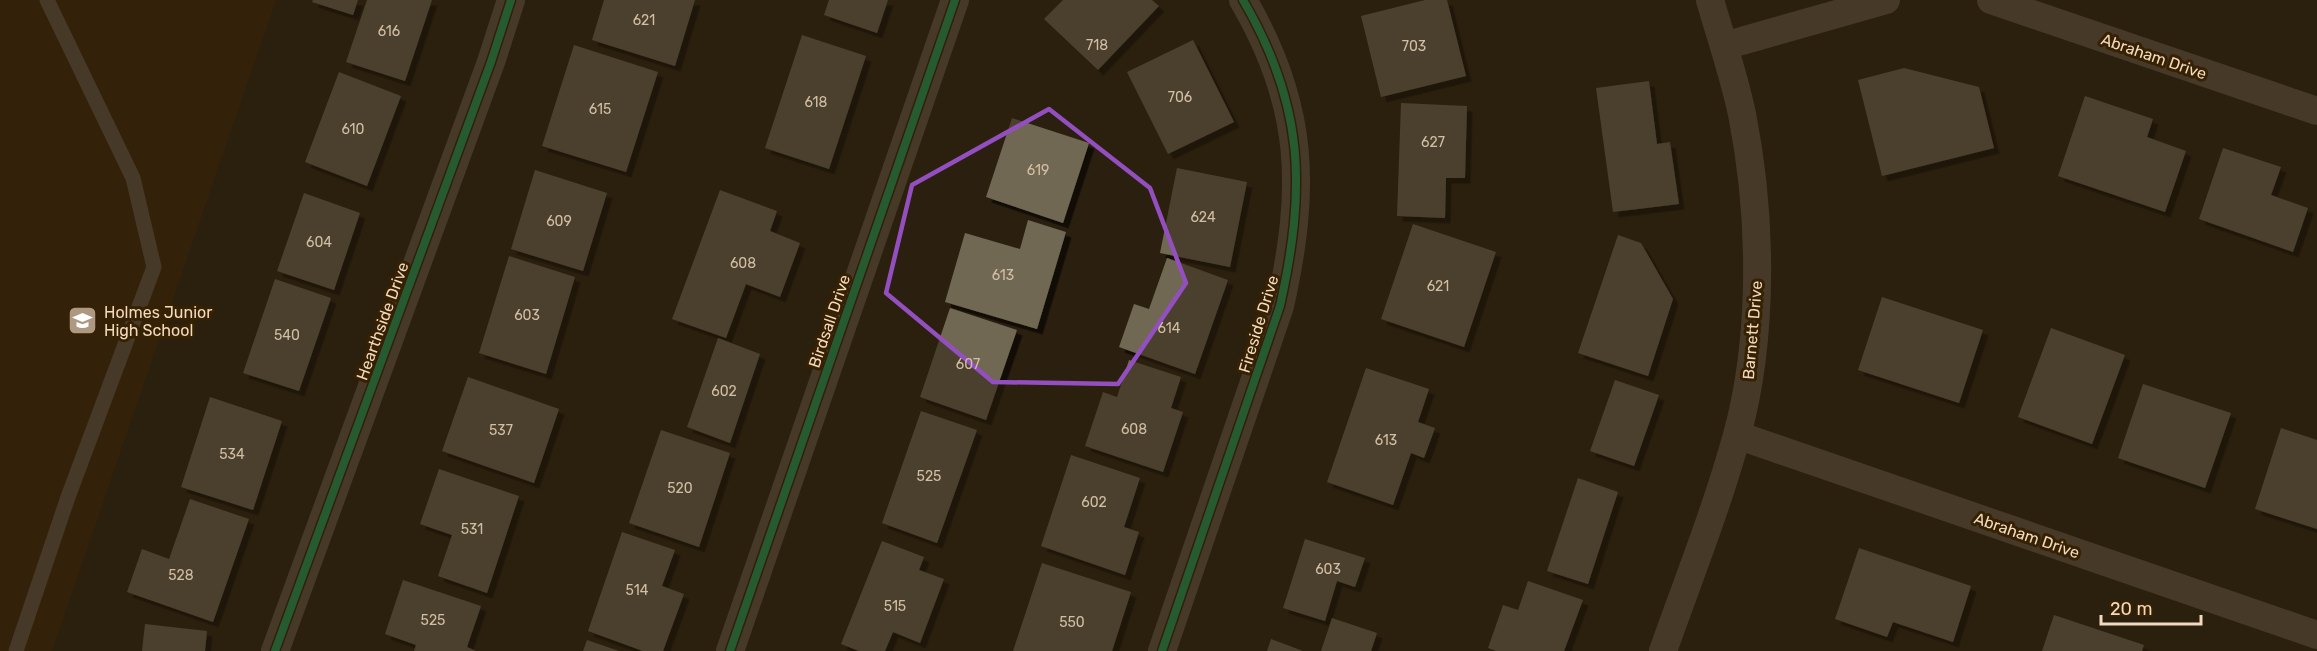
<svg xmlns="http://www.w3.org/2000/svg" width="2317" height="651" font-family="Rubik,sans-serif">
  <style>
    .built { fill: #3c2505 }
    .building { fill: #716853; filter: url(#shadow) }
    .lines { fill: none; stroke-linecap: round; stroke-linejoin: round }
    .service { stroke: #695a47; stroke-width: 15 }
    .minor { stroke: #695a47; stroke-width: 28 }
    .cycleway-casing { stroke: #372103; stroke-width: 11 }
    .cycleway { stroke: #20a55d; stroke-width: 8 }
    .marked { fill: none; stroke: #934fbf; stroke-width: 4.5; stroke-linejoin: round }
    .labels { text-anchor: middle; stroke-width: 6; stroke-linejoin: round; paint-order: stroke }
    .number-label { font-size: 14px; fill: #d2bea4 }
    .street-label { font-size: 16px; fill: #f3dabf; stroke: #372103 }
    .poi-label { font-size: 16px; fill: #f3dabf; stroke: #372103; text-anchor: start }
  </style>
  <defs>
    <filter id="shadow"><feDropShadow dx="5.5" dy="5.5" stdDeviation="0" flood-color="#0009"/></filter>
  </defs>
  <rect width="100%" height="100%" fill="#2b1f0f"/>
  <path class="built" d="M 0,0 L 276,0 L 52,651 L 0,651 Z"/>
  <path class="building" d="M 313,0 L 358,0 L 353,15 L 312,2 Z
    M 367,0 L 432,0 L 405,81 L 346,62 Z
    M 604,0 L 695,0 L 675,66 L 592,40 Z
    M 829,0 L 888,0 L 877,33 L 824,15 Z
    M 1063,0 L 1152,0 L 1159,6 L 1098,70 L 1044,19 Z
    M 1425,0 L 1447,0 L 1466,76 L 1381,97 L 1361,16 Z
    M 802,35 L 866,56 L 829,169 L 765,148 Z
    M 1193,40 L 1234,122 L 1168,154 L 1127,72 Z
    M 574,45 L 658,72 L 626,172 L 542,146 Z
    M 1904,68 L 1979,87 L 1994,148 L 1882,176 L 1858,80 Z
    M 339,72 L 401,96 L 367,186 L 305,162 Z
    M 1649,81 L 1657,144 L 1670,142 L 1679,204 L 1613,212 L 1596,88 Z
    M 2085,96 L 2153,119 L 2147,137 L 2186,151 L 2165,212 L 2058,176 Z
    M 1401,103 L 1467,106 L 1465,178 L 1446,178 L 1445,218 L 1397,216 Z
    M 1012,118 L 1089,143 L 1063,223 L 986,197 Z
    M 2223,148 L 2281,167 L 2271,195 L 2308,208 L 2293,252 L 2199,219 Z
    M 1177,168 L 1247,182 L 1230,267 L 1160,253 Z
    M 535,170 L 607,193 L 583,271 L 511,249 Z
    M 720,190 L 777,211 L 770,231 L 800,243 L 780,297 L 746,284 L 726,338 L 672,319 Z
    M 304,193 L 360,213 L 334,290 L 277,271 Z
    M 1028,220 L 1066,232 L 1037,329 L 945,302 L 965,233 L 1020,249 Z
    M 1413,224 L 1496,252 L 1464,347 L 1381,319 Z
    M 1618,235 L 1641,243 L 1673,299 L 1648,376 L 1578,353 Z
    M 509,256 L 575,277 L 546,374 L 479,353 Z
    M 1167,258 L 1228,280 L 1195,374 L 1119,347 L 1134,304 L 1149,309 Z
    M 275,279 L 331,298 L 299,391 L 243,373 Z
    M 1882,297 L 1983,330 L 1959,403 L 1858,370 Z
    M 950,308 L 1017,330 L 986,420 L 920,397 Z
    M 2051,328 L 2125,355 L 2092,444 L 2018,417 Z
    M 718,338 L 760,354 L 730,443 L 687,427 Z
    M 1129,360 L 1181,377 L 1171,408 L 1183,412 L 1163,472 L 1085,446 L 1103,392 L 1117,397 Z
    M 1366,368 L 1429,389 L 1418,422 L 1435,428 L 1424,458 L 1411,453 L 1393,505 L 1327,482 Z
    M 468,377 L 559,409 L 534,483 L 442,451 Z
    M 1615,380 L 1659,395 L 1634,466 L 1590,451 Z
    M 2143,384 L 2231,413 L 2205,488 L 2118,458 Z
    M 210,397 L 282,421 L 253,510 L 181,487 Z
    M 921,411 L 977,430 L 937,543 L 882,523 Z
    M 2281,428 L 2317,440 L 2317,529 L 2255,509 Z
    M 661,430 L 730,453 L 699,547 L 629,523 Z
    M 1071,455 L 1140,478 L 1124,527 L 1139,532 L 1125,575 L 1041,546 Z
    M 439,469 L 519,496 L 487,593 L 438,576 L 452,535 L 420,524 Z
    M 1578,478 L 1618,492 L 1588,584 L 1547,571 Z
    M 190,499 L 249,519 L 213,622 L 127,592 L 142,549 L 169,559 Z
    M 622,532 L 675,550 L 662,586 L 684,594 L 663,651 L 643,651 L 588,631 Z
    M 1305,539 L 1365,558 L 1355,587 L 1337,581 L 1325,621 L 1283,608 Z
    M 882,541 L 924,557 L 919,570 L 944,579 L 920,643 L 893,632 L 885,651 L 859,651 L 841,644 Z
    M 1859,548 L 1971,586 L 1953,642 L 1893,622 L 1887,637 L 1835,619 Z
    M 1042,563 L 1131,592 L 1112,651 L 1013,651 Z
    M 403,580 L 481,606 L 467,647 L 476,651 L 414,651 L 416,645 L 385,634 Z
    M 1528,581 L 1583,600 L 1564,651 L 1496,651 L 1488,648 L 1503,605 L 1518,610 Z
    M 2054,615 L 2144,645 L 2142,651 L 2042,651 Z
    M 1332,618 L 1377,633 L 1371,651 L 1321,651 Z
    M 145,624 L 207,631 L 205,651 L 142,651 Z
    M 1271,639 L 1303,651 L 1267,651 Z
    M 587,640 L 619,651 L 583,651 Z"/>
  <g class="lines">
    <path class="service" d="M 16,651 L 68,497 L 154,267 L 133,178 L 47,0"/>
    <path class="minor" d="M 1991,0 L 2317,111
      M 1724,46 L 1886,0
      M 1737,435 L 2317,635
      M 275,651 L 491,62 L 511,0
      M 730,651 L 955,0
      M 1162,651 L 1280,306 C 1306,189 1305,106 1243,0
      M 1663,651 C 1688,580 1717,508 1737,435 C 1764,336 1762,215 1742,114 C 1734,76 1721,38 1710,0"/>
    <defs>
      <path id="cycleway" d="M 275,651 L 491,62 L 511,0
        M 730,651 L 955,0
        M 1162,651 L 1280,306 C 1306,189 1305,106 1243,0"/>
    </defs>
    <use href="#cycleway" class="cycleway-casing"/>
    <use href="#cycleway" class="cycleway"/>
  </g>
  <path d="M0 0H2317V651H0ZM 1049,109 L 1150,188 L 1186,283 L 1118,384 L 993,382 L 886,293 L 912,185 Z" fill="#2b1f0f" fill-opacity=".55" fill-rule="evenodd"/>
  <path class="marked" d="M 1049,109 L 1150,188 L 1186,283 L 1118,384 L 993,382 L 886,293 L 912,185 Z"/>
  <defs>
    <symbol id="school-square" viewBox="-11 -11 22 22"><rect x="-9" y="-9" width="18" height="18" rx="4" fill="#ad9981" stroke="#372103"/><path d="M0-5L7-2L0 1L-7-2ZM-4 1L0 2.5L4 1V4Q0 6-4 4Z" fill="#fff"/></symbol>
  </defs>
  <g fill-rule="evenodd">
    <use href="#school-square" x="66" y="304" width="33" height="33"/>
  </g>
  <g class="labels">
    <g class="number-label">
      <text x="644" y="25">621</text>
      <text x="389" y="36">616</text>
      <text x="1097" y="50">718</text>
      <text x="1414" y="51">703</text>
      <text x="1180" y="102">706</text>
      <text x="816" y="107">618</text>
      <text x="600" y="114">615</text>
      <text x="353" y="134">610</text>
      <text x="1433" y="147">627</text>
      <text x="1038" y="175">619</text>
      <text x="1203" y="222">624</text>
      <text x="559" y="226">609</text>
      <text x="319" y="247">604</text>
      <text x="743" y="268">608</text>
      <text x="1003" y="280">613</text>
      <text x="1438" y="291">621</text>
      <text x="527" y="320">603</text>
      <text x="1169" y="333">614</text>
      <text x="287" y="340">540</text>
      <text x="968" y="369">607</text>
      <text x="724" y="396">602</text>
      <text x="1134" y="434">608</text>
      <text x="501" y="435">537</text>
      <text x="1386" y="445">613</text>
      <text x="232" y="459">534</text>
      <text x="929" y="481">525</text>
      <text x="680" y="493">520</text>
      <text x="1094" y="507">602</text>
      <text x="472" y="534">531</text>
      <text x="1328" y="574">603</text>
      <text x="181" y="580">528</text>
      <text x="637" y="595">514</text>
      <text x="895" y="611">515</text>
      <text x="433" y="625">525</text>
      <text x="1072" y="627">550</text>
    </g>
    <g class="street-label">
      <text transform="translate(2154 56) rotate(19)" y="6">Abraham Drive</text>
      <text transform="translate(382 321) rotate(-70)" y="6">Hearthside Drive</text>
      <text transform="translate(829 321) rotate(-71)" y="6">Birdsall Drive</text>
      <text transform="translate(1258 324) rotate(-73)" y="6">Fireside Drive</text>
      <text transform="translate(1752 330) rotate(-85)" y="6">Barnett Drive</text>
      <text transform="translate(2027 535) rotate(19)" y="6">Abraham Drive</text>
    </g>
    <g class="poi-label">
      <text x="104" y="318">Holmes Junior<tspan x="104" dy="18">High School</tspan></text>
    </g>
  </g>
  <path d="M2101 615v9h100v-9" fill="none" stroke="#f3dabf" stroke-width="3"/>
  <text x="2110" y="615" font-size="18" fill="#f3dabf" stroke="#372103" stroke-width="4.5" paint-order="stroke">20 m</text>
</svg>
